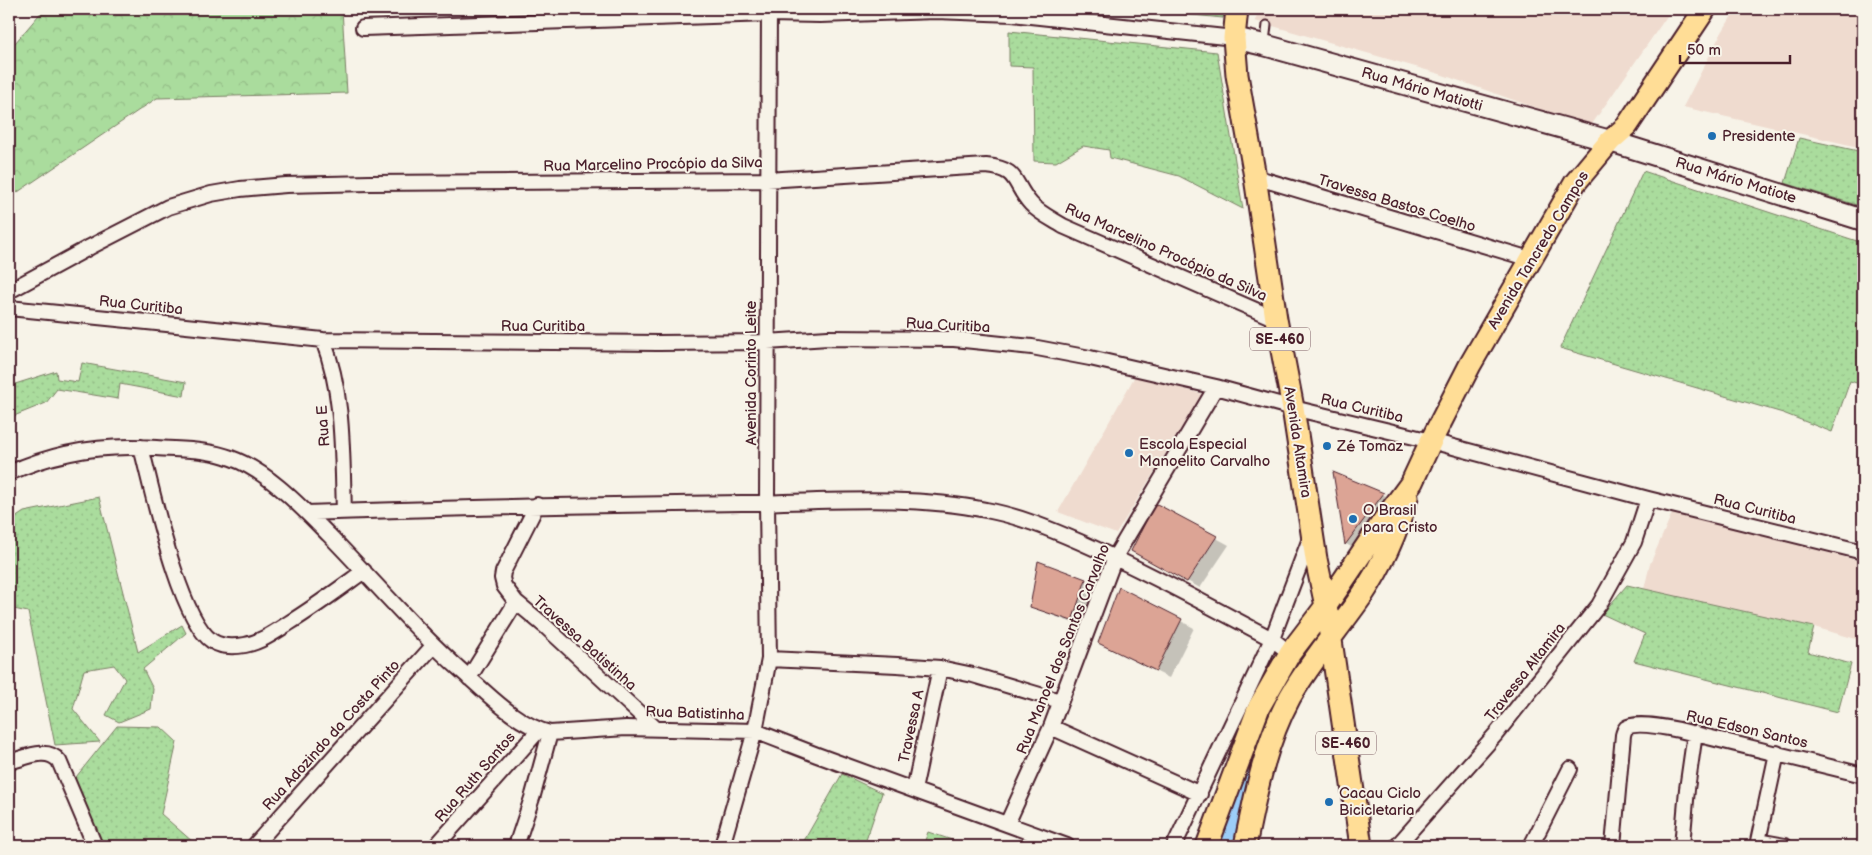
<svg xmlns="http://www.w3.org/2000/svg" width="1872" height="855" font-family="'Balsamiq Sans',sans-serif">
  <style>
    .built { fill: #efdbcf }
    .grass { fill: url(#grass-dots); stroke: #7a7e64 }
    .forest { fill: url(#forest-crowns); stroke: #7a7e64 }
    .garden { fill: #aadc9d; stroke: #7a7e64 }
    .shadow { fill: #0003 }
    .lines { fill: none; stroke-linecap: round; stroke-linejoin: round }
    .canal { stroke: #9ccdf8; stroke-width: 15 }
    .building { fill: #dca495; stroke: #4a1f2b }
    .lane-casing { stroke: #4a1f2b; stroke-width: 11 }
    .street-casing { stroke: #4a1f2b; stroke-width: 18 }
    .secondary-casing { stroke: #4a1f2b; stroke-width: 24 }
    .primary-casing { stroke: #4a1f2b; stroke-width: 25 }
    .lane { stroke: #f7f3e8; stroke-width: 7 }
    .street { stroke: #f7f3e8; stroke-width: 14 }
    .secondary { stroke: #f7f3e8; stroke-width: 20 }
    .primary { stroke: #ffdd96; stroke-width: 21 }
    .poi-dot { fill: #1f6fb2; stroke: #f7f3e8; stroke-width: 2 }
    .labels { text-anchor: middle; stroke-width: 4; stroke-linejoin: round; paint-order: stroke }
    .shield { fill: #f7f3e8; stroke: #7e5f64; stroke-width: 1 }
    .shield-label { font-size: 14px; font-weight: bold; fill: #4a1f2b }
    .street-label { font-size: 15px; fill: #4a1f2b; stroke: #f7f3e8 }
    .poi-label { font-size: 15px; fill: #4a1f2b; stroke: #f7f3e8; text-anchor: start }
  </style>
  <defs>
    <pattern id="grass-dots" width="8" height="8" patternUnits="userSpaceOnUse" patternTransform="scale(1.25)"><rect width="8" height="8" fill="#aadc9d"/><path d="M2 2h.1M6 6h.1" fill="none" stroke="#94bc87" stroke-width="1.8" stroke-linecap="round"/></pattern>
    <pattern id="forest-crowns" width="20" height="18" patternUnits="userSpaceOnUse" patternTransform="scale(1.25)"><rect width="20" height="18" fill="#aadc9d"/><path d="M2 6a3 3 0 1 1 6 0M12 15a3 3 0 1 1 6 0" fill="none" stroke="#94bc87"/></pattern>
  </defs>
  <rect width="100%" height="100%" fill="#f7f3e8"/>
  <filter id="ink" filterUnits="userSpaceOnUse"><feTurbulence type="fractalNoise" baseFrequency=".02" numOctaves="2"/><feDisplacementMap in="SourceGraphic" scale="10" xChannelSelector="R" yChannelSelector="G"/><feConvolveMatrix kernelMatrix="1 2 1 2 8 2 1 2 1" color-interpolation-filters="sRGB"/></filter>
  <g filter="url(#ink)">
    <path class="built" d="M 1259,9 L 1672,9 L 1590,127 L 1440,74 L 1255,21 Z
      M 1736,9 L 1863,9 L 1863,148 L 1683,107 L 1718,39 Z
      M 1135,376 L 1202,394 L 1116,534 L 1058,512 Z
      M 1673,511 L 1863,562 L 1863,641 L 1814,627 L 1644,589 L 1650,564 Z"/>
    <path class="grass" d="M 1009,31 L 1217,52 L 1243,209 L 1179,176 L 1110,158 L 1109,150 L 1083,146 L 1056,162 L 1034,161 L 1033,67 L 1009,66 Z
      M 1799,138 L 1863,152 L 1863,207 L 1785,183 Z
      M 1643,171 L 1863,243 L 1863,385 L 1850,381 L 1832,432 L 1783,413 L 1560,348 Z
      M 82,363 L 186,382 L 184,396 L 120,384 L 118,399 L 57,389 L 46,403 L 9,418 L 9,386 L 56,371 L 57,379 L 78,382 Z
      M 99,497 L 138,652 L 182,625 L 186,633 L 143,669 L 153,689 L 151,709 L 119,722 L 106,715 L 125,679 L 114,665 L 84,670 L 73,709 L 100,742 L 55,745 L 28,612 L 9,608 L 9,522 L 24,512 Z
      M 1627,585 L 1814,627 L 1808,652 L 1851,664 L 1838,712 L 1634,661 L 1645,634 L 1602,614 Z
      M 117,726 L 161,727 L 177,742 L 161,814 L 193,842 L 178,846 L 103,846 L 72,782 Z
      M 842,774 L 882,793 L 864,846 L 801,846 Z"/>
    <path class="forest" d="M 44,9 L 342,9 L 347,93 L 157,98 L 9,198 L 9,43 L 15,43 Z
      M 1131,9 L 1225,9 L 1223,18 Z"/>
    <path class="garden" d="M 928,832 L 970,846 L 923,846 Z"/>
    <path class="shadow" d="M 1335,474 L 1393,499 L 1355,549 L 1346,544 Z
      M 1156,505 L 1229,545 L 1200,588 L 1145,558 Z
      M 1085,580 L 1094,585 L 1081,626 L 1041,611 L 1031,606 Z
      M 1120,589 L 1194,628 L 1169,678 L 1112,650 Z"/>
    <g class="lines">
      <path class="canal" d="M 1223,846 L 1259,747"/>
    </g>
    <path class="building" d="M 1333,472 L 1384,493 L 1345,545 Z
      M 1155,503 L 1217,536 L 1187,582 L 1131,551 Z
      M 1038,561 L 1086,579 L 1072,621 L 1030,607 Z
      M 1119,587 L 1182,619 L 1156,671 L 1098,643 Z"/>
    <g class="lines">
      <defs>
        <path id="lane" d="M 1265,42 L 1267,25"/>
        <path id="street" d="M 363,28 L 769,14 L 820,15 L 936,11 L 1012,14 L 1234,38
          M 1255,177 L 1530,259
          M 9,291 L 90,247 L 168,207 L 211,194 L 240,189 L 286,185 L 370,183 L 767,180 L 986,166 C 1020,169 1012,183 1031,204 C 1039,213 1052,219 1063,226 L 1276,319
          M 9,308 L 323,340 L 658,343 L 767,342 L 828,338 L 954,339 L 1032,347 L 1090,358 L 1216,387 L 1293,408 L 1431,441 L 1648,499 L 1863,552
          M 323,340 C 344,394 342,454 344,512
          M 141,447 C 152,489 179,619 212,641 C 221,647 234,647 245,645 C 261,642 275,632 289,623 C 315,607 339,589 364,571
          M 9,473 C 55,452 106,444 156,448 C 181,450 208,449 231,458 C 268,471 302,508 329,535 C 374,581 416,631 464,673 C 489,695 517,725 550,733 L 626,728 L 755,731 L 817,755 L 1067,846
          M 537,505 L 503,572 L 502,578 L 504,586 L 516,602 L 545,626 L 654,727
          M 307,513 C 452,507 597,505 742,503 C 820,502 909,494 986,510 C 1019,516 1050,529 1080,542 C 1146,571 1209,606 1272,639 L 1290,653
          M 769,659 L 897,665 L 940,668 L 973,675 L 1060,701
          M 469,678 L 516,602
          M 1051,727 L 1200,794
          M 9,762 C 25,758 47,746 59,761 L 95,846
          M 914,790 L 940,668
          M 1007,824 L 1051,727 L 1115,557 L 1216,387
          M 1758,841 L 1785,846
          M 254,846 L 433,646
          M 436,846 L 539,730
          M 516,846 L 533,795 L 550,733
          M 722,846 L 755,731 L 769,659 L 767,503 L 769,9
          M 1174,846 L 1272,639 L 1311,536
          M 1397,846 L 1496,734 L 1599,605 L 1634,542 L 1648,499
          M 1531,846 L 1570,769
          M 1613,846 L 1623,735 C 1624,732 1624,730 1626,728 C 1635,721 1669,728 1679,730 L 1863,775
          M 1682,846 L 1687,789 L 1695,733
          M 1757,846 L 1777,753"/>
        <path id="secondary" d="M 1234,38 L 1264,45 L 1610,141 L 1863,220"/>
        <path id="primary" d="M 1237,9 L 1234,38 L 1237,75 L 1255,177 L 1276,319 L 1293,408 L 1316,559 L 1326,606 L 1361,846
          M 1207,846 L 1259,707 L 1290,653 L 1326,606 L 1384,520 L 1412,482 L 1431,441 L 1470,365 L 1575,183 L 1610,141 L 1627,126 L 1705,9
          M 1245,846 C 1255,796 1265,743 1290,697 C 1311,660 1339,629 1363,594 C 1383,564 1397,532 1407,497"/>
      </defs>
      <use href="#lane" class="lane-casing"/>
      <use href="#street" class="street-casing"/>
      <use href="#secondary" class="secondary-casing"/>
      <use href="#primary" class="primary-casing"/>
      <use href="#lane" class="lane"/>
      <use href="#street" class="street"/>
      <use href="#secondary" class="secondary"/>
      <use href="#primary" class="primary"/>
    </g>
  </g>
  <g class="poi-dot">
    <circle cx="1712" cy="136" r="5"/>
    <circle cx="1327" cy="446" r="5"/>
    <circle cx="1129" cy="453" r="5"/>
    <circle cx="1353" cy="519" r="5"/>
    <circle cx="1329" cy="802" r="5"/>
  </g>
  <g class="labels">
    <g class="shield">
      <rect x="1250" y="327.5" width="60" height="23" rx="4"/>
      <rect x="1316" y="731.5" width="60" height="23" rx="4"/>
    </g>
    <g class="shield-label">
      <text x="1280" y="344">SE-460</text>
      <text x="1346" y="748">SE-460</text>
    </g>
    <g class="street-label">
      <text transform="translate(1422 89) rotate(16)" y="5">Rua Mário Matiotti</text>
      <text transform="translate(653 164) rotate(-1)" y="5">Rua Marcelino Procópio da Silva</text>
      <text transform="translate(1736 180) rotate(17)" y="5">Rua Mário Matiote</text>
      <text transform="translate(1397 203) rotate(17)" y="5">Travessa Bastos Coelho</text>
      <text transform="translate(1538 250) rotate(-59)" y="5">Avenida Tancredo Campos</text>
      <text transform="translate(1166 252) rotate(24)" y="5">Rua Marcelino Procópio da Silva</text>
      <text transform="translate(141 305) rotate(6)" y="5">Rua Curitiba</text>
      <text transform="translate(948 325) rotate(3)" y="5">Rua Curitiba</text>
      <text x="543" y="331">Rua Curitiba</text>
      <text transform="translate(751 373) rotate(-90)" y="5">Avenida Corinto Leite</text>
      <text transform="translate(1362 408) rotate(13)" y="5">Rua Curitiba</text>
      <text transform="translate(323 426) rotate(-94)" y="5">Rua E</text>
      <text transform="translate(1298 442) rotate(81)" y="5">Avenida Altamira</text>
      <text transform="translate(1755 509) rotate(14)" y="5">Rua Curitiba</text>
      <text transform="translate(585 643) rotate(42)" y="5">Travessa Batistinha</text>
      <text transform="translate(1063 649) rotate(-68)" y="5">Rua Manoel dos Santos Carvalho</text>
      <text transform="translate(1525 672) rotate(-52)" y="5">Travessa Altamira</text>
      <text transform="translate(695 713) rotate(2)" y="5">Rua Batistinha</text>
      <text transform="translate(911 726) rotate(-78)" y="5">Travessa A</text>
      <text transform="translate(1747 729) rotate(13)" y="5">Rua Edson Santos</text>
      <text transform="translate(331 735) rotate(-48)" y="5">Rua Adozindo da Costa Pinto</text>
      <text transform="translate(475 777) rotate(-49)" y="5">Rua Ruth Santos</text>
    </g>
    <g class="poi-label">
      <text x="1722" y="141">Presidente</text>
      <text x="1139" y="449">Escola Especial<tspan x="1139" dy="17">Manoelito Carvalho</tspan></text>
      <text x="1337" y="451">Zé Tomaz</text>
      <text x="1363" y="515">O Brasil<tspan x="1363" dy="17">para Cristo</tspan></text>
      <text x="1339" y="798">Cacau Ciclo<tspan x="1339" dy="17">Bicicletaria</tspan></text>
    </g>
  </g>
  <rect width="1872" height="855" fill="none" stroke="#f7f3e8" stroke-width="30"/>
  <rect x="15" y="15" width="1842" height="825" fill="none" stroke="#4a1f2b" stroke-width="2" filter="url(#ink)"/>
  <path d="M1680 55v8h110v-8" fill="none" stroke="#4a1f2b" stroke-width="2.5"/>
  <text x="1687" y="55" font-size="15" fill="#4a1f2b" stroke="#f7f3e8" stroke-width="4" paint-order="stroke">50 m</text>
</svg>
